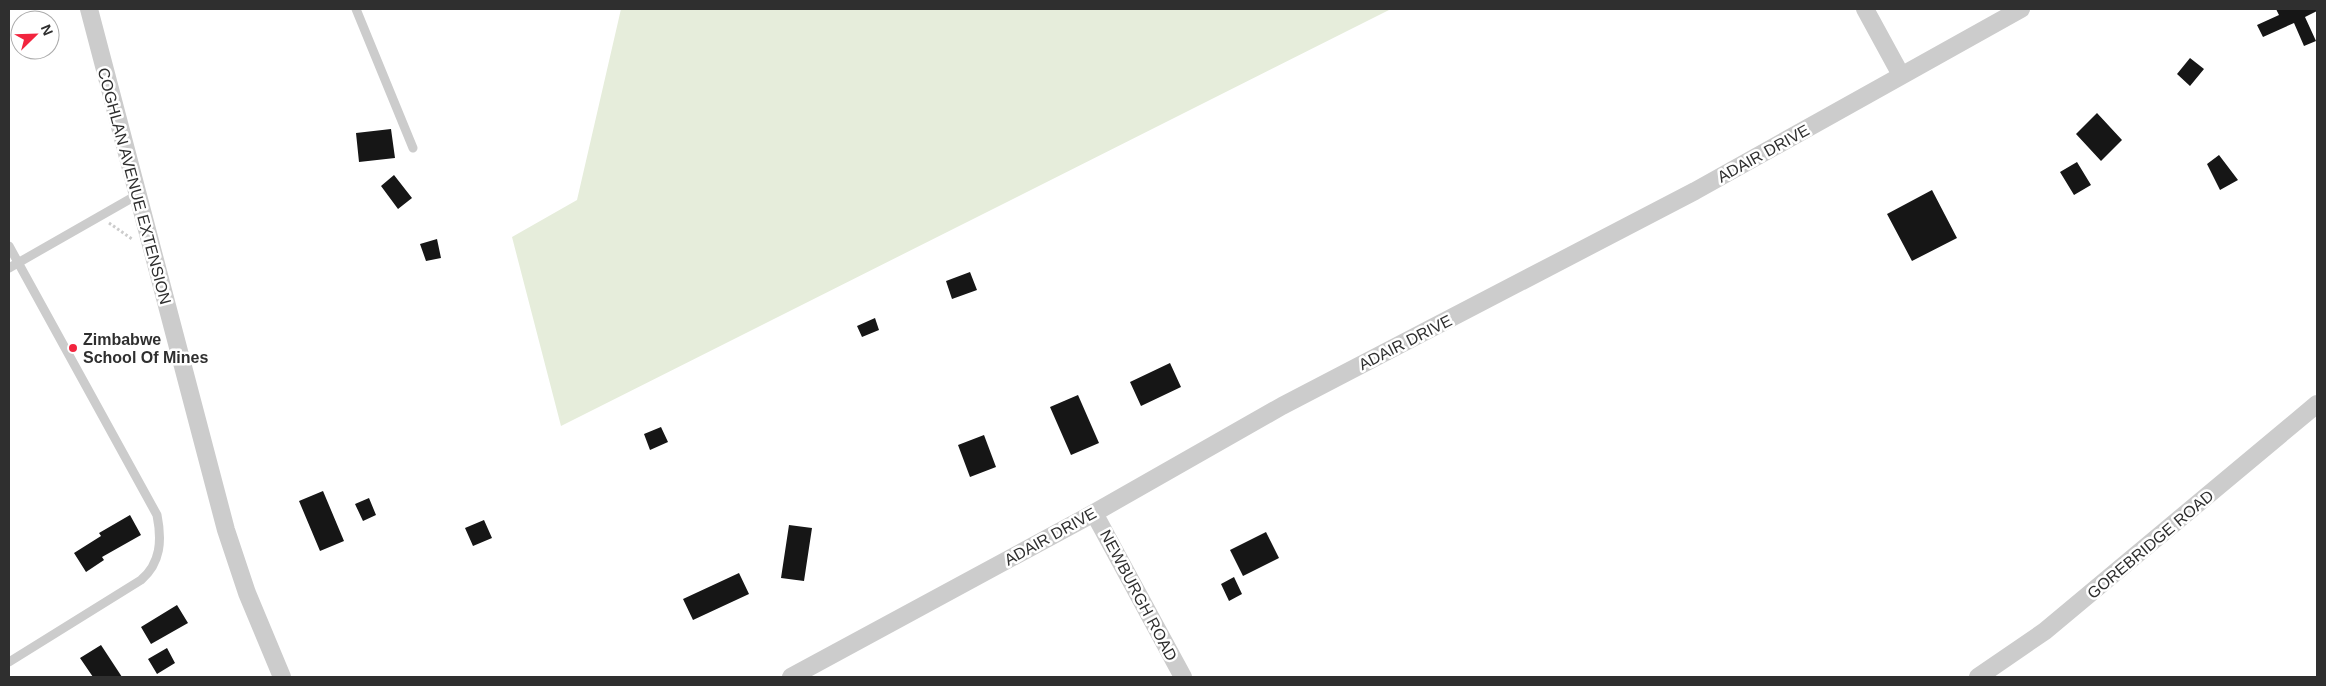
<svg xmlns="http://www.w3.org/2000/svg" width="2326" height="686" font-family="Helvetica,sans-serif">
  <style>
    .green { fill: #e6eddb }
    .building { fill: #161616 }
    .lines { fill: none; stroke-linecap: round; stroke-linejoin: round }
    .path { stroke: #ccc; stroke-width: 3; stroke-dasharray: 2.5 2.5; stroke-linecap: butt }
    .lane { stroke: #ccc; stroke-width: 9 }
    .street { stroke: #ccc; stroke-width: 18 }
    .poi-dot { fill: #f2243e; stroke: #fff; stroke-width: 2 }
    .labels { text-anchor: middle; stroke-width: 5; stroke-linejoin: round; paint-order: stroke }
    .street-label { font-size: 16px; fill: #2f2f2f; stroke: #fff }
    .poi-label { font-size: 16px; font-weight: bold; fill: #2f2f2f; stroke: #fff; text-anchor: start }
  </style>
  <rect width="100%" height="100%" fill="#fff"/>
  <path class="green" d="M 621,9 L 1391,9 L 561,426 L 512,237 L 577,200 Z"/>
  <path class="building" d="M 2276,9 L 2317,9 L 2317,11 L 2305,17 L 2316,41 L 2304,46 L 2294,23 L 2263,37 L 2257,25 L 2279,15 Z
    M 2190,58 L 2204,69 L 2190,86 L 2177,74 Z
    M 2097,113 L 2122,140 L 2101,161 L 2076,134 Z
    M 391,129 L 395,158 L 359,162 L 356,133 Z
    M 2219,155 L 2238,180 L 2220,190 L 2207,164 Z
    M 2077,162 L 2091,185 L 2074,195 L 2060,172 Z
    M 394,175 L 412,198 L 398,209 L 381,186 Z
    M 1932,190 L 1957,238 L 1912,261 L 1887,214 Z
    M 437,239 L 441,258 L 426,261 L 420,244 Z
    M 970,272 L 977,290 L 952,299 L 946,281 Z
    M 875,318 L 879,330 L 862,337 L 857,326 Z
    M 1170,363 L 1181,387 L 1141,406 L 1130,382 Z
    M 1078,395 L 1099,443 L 1071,455 L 1050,407 Z
    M 661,427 L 668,442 L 650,450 L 644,434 Z
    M 984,435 L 996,467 L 970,477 L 958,445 Z
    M 323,491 L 344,541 L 320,551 L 299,501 Z
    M 369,498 L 376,515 L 363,521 L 355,504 Z
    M 130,515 L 141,535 L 102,557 L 104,560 L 86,572 L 74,553 L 101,536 L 99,533 Z
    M 484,520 L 492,538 L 473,546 L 465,528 Z
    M 789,525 L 812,528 L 804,581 L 781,578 Z
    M 1266,532 L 1279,558 L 1243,576 L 1230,550 Z
    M 739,573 L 749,594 L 693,620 L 683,599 Z
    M 1234,577 L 1242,594 L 1229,601 L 1221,584 Z
    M 177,605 L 188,623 L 151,644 L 141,627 Z
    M 101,645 L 122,677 L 93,677 L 80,658 Z
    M 167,648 L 175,663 L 157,674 L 148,659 Z"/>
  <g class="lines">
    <path class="path" d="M 109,223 L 132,239"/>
    <path class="lane" d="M 356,9 L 413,148
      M 9,246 L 157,515 C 162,540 161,563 141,580 L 9,662
      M 9,268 L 137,195"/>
    <path class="street" d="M 89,9 L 226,530 L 247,593 L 282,677
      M 1865,9 L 1901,75
      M 1094,513 L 1183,677
      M 791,677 L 1094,513 L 1282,406 L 1695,191 L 2021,9
      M 1978,677 L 2045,631 L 2317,404"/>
  </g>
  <circle class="poi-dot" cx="73" cy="348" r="5"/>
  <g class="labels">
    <g class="street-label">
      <text transform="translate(1763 153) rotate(-29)" y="6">ADAIR DRIVE</text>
      <text transform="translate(135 186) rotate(75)" y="6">COGHLAN AVENUE EXTENSION</text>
      <text transform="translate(1405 342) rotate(-27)" y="6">ADAIR DRIVE</text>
      <text transform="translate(1050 536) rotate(-29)" y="6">ADAIR DRIVE</text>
      <text transform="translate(2150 544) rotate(-40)" y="6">GOREBRIDGE ROAD</text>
      <text transform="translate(1139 595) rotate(62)" y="6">NEWBURGH ROAD</text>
    </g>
    <g class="poi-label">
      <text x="83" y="345">Zimbabwe<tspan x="83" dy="18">School Of Mines</tspan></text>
    </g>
  </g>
  <rect width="2326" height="686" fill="none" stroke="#2f2f2f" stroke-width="20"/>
  <g transform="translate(35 35) rotate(67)"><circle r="24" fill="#ffffff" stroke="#acacac"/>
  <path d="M0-4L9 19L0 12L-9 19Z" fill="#f2243e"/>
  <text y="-8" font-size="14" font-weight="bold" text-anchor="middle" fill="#2f2f2f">N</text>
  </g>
</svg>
